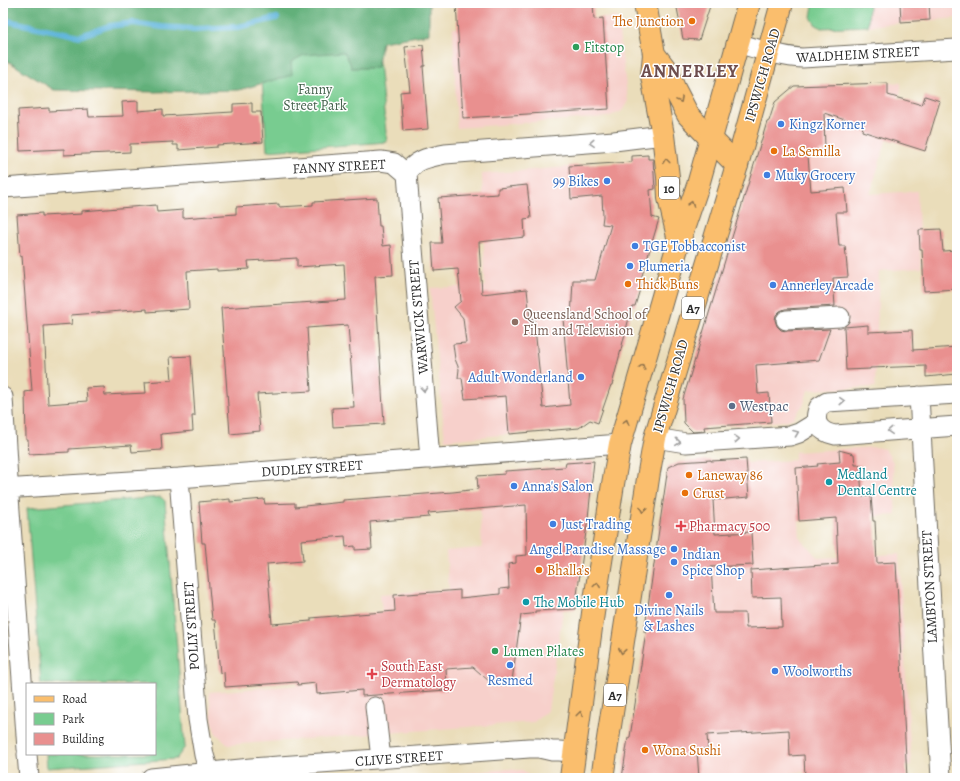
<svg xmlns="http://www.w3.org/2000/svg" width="960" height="781" font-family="Alegreya,serif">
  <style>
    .built { fill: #f7d0cb }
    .green { fill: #78cc90; stroke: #527c5e }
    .forest { fill: #62b07a; stroke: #466e52 }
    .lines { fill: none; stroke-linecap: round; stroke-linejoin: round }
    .stream { stroke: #5db4da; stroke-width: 6 }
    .building { fill: #e9908f; fill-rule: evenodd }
    .minor-casing { stroke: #6e695d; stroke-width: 21 }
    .major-casing { stroke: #6e695d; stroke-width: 24 }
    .highway-casing { stroke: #6e695d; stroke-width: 24 }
    .minor { stroke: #fff; stroke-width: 19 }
    .major { stroke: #fabe6d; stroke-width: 22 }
    .highway { stroke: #fabe6d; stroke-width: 22 }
    .oneway { stroke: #92744c }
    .oneway2 { stroke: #a0a0a0 }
    .food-dot { fill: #e8710a; stroke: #fff; stroke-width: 1.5 }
    .leisure-dot { fill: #2e9e5b; stroke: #fff; stroke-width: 1.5 }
    .shop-dot { fill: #3f7fe0; stroke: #fff; stroke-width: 1.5 }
    .education-dot { fill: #8d6e63; stroke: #fff; stroke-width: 1.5 }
    .service-dot { fill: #5c6f8a; stroke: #fff; stroke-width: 1.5 }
    .culture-dot { fill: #0f9aa8; stroke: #fff; stroke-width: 1.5 }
    .health-dot { fill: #e0444e; stroke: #fff; stroke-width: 1.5 }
    .labels { text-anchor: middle; stroke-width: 3; stroke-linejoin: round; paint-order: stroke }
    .shield { fill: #fff; stroke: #6b6b6b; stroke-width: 1 }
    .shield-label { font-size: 13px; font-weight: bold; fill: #2b2b2b }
    .food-label { font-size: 14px; fill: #c56008; stroke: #fff; text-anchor: start }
    .leisure-label { font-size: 14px; fill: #27864d; stroke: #fff; text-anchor: start }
    .street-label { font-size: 14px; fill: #2b2b2b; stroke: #fff }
    .park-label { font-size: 14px; fill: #46634e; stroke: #fff }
    .shop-label { font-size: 14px; fill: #366cbe; stroke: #fff; text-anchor: start }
    .education-label { font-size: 14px; fill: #785e54; stroke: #fff; text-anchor: start }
    .service-label { font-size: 14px; fill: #4e5e75; stroke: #fff; text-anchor: start }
    .culture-label { font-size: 14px; fill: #0d838f; stroke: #fff; text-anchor: start }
    .health-label { font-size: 14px; fill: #be3a42; stroke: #fff; text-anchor: start }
    .district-label { font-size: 18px; font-weight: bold; letter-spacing: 1px; fill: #6e4e4e; stroke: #fff }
  </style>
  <rect width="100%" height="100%" fill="#fff"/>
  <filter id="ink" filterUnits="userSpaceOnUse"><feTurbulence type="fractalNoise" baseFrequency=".025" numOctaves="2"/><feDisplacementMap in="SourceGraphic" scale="8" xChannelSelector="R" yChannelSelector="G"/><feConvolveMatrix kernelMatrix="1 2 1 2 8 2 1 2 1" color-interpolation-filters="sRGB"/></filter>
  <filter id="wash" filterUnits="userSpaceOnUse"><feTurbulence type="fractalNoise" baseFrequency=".012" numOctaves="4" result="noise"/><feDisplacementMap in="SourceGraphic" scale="16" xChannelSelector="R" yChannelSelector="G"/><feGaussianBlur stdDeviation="0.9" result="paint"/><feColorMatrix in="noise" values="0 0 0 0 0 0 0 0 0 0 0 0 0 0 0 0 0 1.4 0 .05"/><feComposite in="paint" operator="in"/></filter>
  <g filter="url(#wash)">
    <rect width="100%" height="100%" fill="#eaddba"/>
    <path class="built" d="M 814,3 L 957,3 L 957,18 L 868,26 L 821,28 L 815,24 L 811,17 Z
      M 617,17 L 628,101 L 622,111 L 608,117 L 457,128 L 453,28 Z
      M 888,83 L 901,83 L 901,91 L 870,194 L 917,191 L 921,268 L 879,271 L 875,387 L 808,390 L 804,404 L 793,418 L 785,421 L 704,427 L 797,86 Z
      M 643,161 L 601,387 L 590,420 L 579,428 L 445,440 L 430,288 L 485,286 L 482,174 Z
      M 875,447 L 885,449 L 893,462 L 896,515 L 799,521 L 800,538 L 818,558 L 899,554 L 911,765 L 792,773 L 792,778 L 634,778 L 711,461 L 746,459 L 747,463 L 795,460 L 795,452 Z
      M 585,466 L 548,710 L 534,722 L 228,745 L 215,732 L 212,719 L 209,692 L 316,684 L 311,618 L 382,612 L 380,594 L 449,589 L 446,551 L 482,548 L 480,509 L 508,506 L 505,471 Z
      M 508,769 L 524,771 L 531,778 L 447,778 L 447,775 Z"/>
    <path class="green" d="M 818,3 L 869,3 L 868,26 L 821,28 L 815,24 L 811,17 L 813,5 Z
      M 377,43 L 387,142 L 267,151 L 260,52 Z
      M 161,497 L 165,501 L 185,747 L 176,759 L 47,768 L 46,754 L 155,754 L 155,684 L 41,684 L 27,508 Z"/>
    <path class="forest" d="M 3,3 L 429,3 L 429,34 L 382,42 L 377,68 L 351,68 L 350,63 L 344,52 L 304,55 L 291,62 L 292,75 L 239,90 L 154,92 L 54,90 L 3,58 Z"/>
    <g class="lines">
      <path class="stream" d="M 3,20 L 80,36 L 109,26 L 133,23 L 162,27 L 194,29 L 238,27 L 277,18"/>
    </g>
    <g id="blocks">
      <path class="building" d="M 456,3 L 593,3 L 594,19 L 603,18 L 609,109 L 463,118 Z
        M 676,3 L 711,3 L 699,40 L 683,39 Z
        M 900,3 L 929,3 L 930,20 L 901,22 Z
        M 423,45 L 425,66 L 423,66 L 428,129 L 403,131 L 400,92 L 410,91 L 405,47 Z
        M 888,83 L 888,95 L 922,105 L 925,96 L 940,101 L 925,151 L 862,131 L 863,126 L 824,113 L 825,150 L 819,151 L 820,156 L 808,156 L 811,191 L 845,188 L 847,212 L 836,212 L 839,246 L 845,246 L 848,277 L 833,278 L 835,306 L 785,309 L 780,311 L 776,315 L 775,320 L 777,326 L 781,330 L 786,331 L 830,329 L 819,360 L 756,365 L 758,394 L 769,393 L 771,422 L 704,427 L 705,431 L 693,432 L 684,423 L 683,399 L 767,122 L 769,121 L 775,102 L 794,86 Z
        M 138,101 L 138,111 L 163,109 L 163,116 L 233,112 L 233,104 L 252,103 L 252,112 L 261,112 L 263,142 L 217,145 L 217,147 L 178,150 L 178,145 L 173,145 L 173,142 L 130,144 L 130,152 L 64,155 L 64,149 L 20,151 L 18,110 L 49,108 L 49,111 L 88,109 L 89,117 L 123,116 L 122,102 Z
        M 648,155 L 648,159 L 653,159 L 655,189 L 650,190 L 652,217 L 659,219 L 641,279 L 643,279 L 635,306 L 632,306 L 612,385 L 611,385 L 598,423 L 590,420 L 579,428 L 509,434 L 506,396 L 465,399 L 462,378 L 458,378 L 459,369 L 455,359 L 453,344 L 466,343 L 463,318 L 454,307 L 461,301 L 458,269 L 434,271 L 432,243 L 442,243 L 438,198 L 498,194 L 498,188 L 527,185 L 531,218 L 524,219 L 525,237 L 479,242 L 482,294 L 527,289 L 530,319 L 534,318 L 543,408 L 570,405 L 563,318 L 571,318 L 573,280 L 595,280 L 611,225 L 602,224 L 603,216 L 602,196 L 571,199 L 569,166 L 632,162 L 632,156 Z
        M 377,198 L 379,226 L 381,226 L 383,246 L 391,245 L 393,275 L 375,276 L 384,424 L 333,427 L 332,408 L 354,407 L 348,325 L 307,328 L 311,391 L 257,394 L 260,431 L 230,434 L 221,308 L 346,300 L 344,264 L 297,267 L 297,258 L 248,261 L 249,269 L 217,271 L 217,269 L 187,271 L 189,309 L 147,312 L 147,309 L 71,315 L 72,324 L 44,326 L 48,404 L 87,401 L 86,388 L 104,387 L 105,395 L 146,393 L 145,382 L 172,380 L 170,357 L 191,356 L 195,416 L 192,416 L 193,431 L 161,434 L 162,450 L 132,452 L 131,445 L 69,449 L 69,452 L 29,454 L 28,440 L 26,440 L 25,392 L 32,391 L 22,256 L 20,257 L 17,215 L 42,213 L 42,216 L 82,214 L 82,211 L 156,205 L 157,212 L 183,210 L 183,218 L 236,214 L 236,207 L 279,204 L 279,207 L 313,205 L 313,202 Z
        M 941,229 L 943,251 L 957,250 L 957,289 L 924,291 L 922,249 L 920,249 L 919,230 Z
        M 868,325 L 868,332 L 912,330 L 913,350 L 957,347 L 957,374 L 926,377 L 926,366 L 870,368 L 870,369 L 846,370 L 844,327 Z
        M 839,450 L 854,454 L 855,465 L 860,465 L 862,497 L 871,496 L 873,521 L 875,521 L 877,563 L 896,562 L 907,778 L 805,778 L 804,755 L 790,756 L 789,730 L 707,735 L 708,749 L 697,750 L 699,778 L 622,778 L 628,738 L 630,737 L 646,632 L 644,632 L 647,613 L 668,467 L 679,462 L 711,460 L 711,461 L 746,459 L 749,497 L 713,500 L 715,534 L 751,532 L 753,565 L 711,567 L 714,613 L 745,613 L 746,628 L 782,627 L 781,597 L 752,598 L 751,570 L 838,564 L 836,518 L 799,521 L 796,468 L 818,466 L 817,464 L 840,462 Z
        M 594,461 L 588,518 L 575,609 L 535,611 L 535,613 L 531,614 L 521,615 L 512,681 L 490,682 L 473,667 L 446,669 L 447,690 L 362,696 L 362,690 L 317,694 L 316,683 L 298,685 L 297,682 L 225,687 L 224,672 L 220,673 L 215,620 L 212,620 L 205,543 L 202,543 L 199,502 L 230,499 L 230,502 L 264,499 L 265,504 L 295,503 L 295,507 L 343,502 L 343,500 L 453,492 L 478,489 L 477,476 L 505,474 L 505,471 L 565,467 L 566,463 ZM 526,505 L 527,555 L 516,556 L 516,563 L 508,564 L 509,588 L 500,589 L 500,594 L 460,598 L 460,590 L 394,595 L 395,611 L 311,618 L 311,621 L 272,624 L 267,564 L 303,561 L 301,540 L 345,536 L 346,547 L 355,546 L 355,550 L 372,549 L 370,522 L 429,517 L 428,513 Z"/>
    </g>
  </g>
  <g filter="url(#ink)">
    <use href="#blocks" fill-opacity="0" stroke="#6e695d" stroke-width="1"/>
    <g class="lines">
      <defs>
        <path id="minor" d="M 737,43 C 759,49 780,57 802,58 L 957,49
          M 407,174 L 430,459
          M 407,174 C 415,159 430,157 445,154 L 614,141 L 663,135
          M 3,188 L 381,161 L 394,163 L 407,174
          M 786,320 L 840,317
          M 957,394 L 827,402 L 819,407 C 812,423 820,432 835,435 L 957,426
          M 919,396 L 941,778
          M 3,397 L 9,497 L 27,749
          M 655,438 L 686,443 L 790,436 L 799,433 L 817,422
          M 179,478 L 198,719 L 204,755 L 209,772
          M 3,489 L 179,478 L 620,444
          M 375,707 L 381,759
          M 27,754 L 29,778
          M 151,778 L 251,768 L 529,748 L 539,748 L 552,751 L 559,751 L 575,752"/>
        <path id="major" d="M 645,3 L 654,54 L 652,76 L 663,135 L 668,177 L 669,198 L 679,241
          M 654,54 L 667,71 L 674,88 L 688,115 L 710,138 L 737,165"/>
        <path id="highway" d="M 571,778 L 593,613 L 613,484 L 620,444 L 679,241 L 698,185 L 749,3
          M 602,778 L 649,472 L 655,438 L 737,165 L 782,3"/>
      </defs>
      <use href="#minor" class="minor-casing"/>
      <use href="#major" class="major-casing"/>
      <use href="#highway" class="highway-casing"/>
      <use href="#minor" class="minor"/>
      <use href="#major" class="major"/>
      <use href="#highway" class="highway"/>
    </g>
    <defs><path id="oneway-chevron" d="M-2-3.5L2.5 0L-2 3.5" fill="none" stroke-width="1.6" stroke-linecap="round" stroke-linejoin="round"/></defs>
    <g class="oneway">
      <use href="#oneway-chevron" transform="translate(680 100) rotate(62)"/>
      <use href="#oneway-chevron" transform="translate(666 161) rotate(-97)"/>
      <use href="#oneway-chevron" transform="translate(691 204) rotate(-72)"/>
      <use href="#oneway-chevron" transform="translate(642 367) rotate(-73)"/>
      <use href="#oneway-chevron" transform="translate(626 422) rotate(-74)"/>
      <use href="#oneway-chevron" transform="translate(643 510) rotate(99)"/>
      <use href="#oneway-chevron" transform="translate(597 585) rotate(-82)"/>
      <use href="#oneway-chevron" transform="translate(622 651) rotate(99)"/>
      <use href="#oneway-chevron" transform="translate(580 714) rotate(-83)"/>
    </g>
    <g class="oneway2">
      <use href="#oneway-chevron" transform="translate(592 143) rotate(177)"/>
      <use href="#oneway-chevron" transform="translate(424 389) rotate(85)"/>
      <use href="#oneway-chevron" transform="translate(842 401) rotate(-3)"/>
      <use href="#oneway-chevron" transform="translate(890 431) rotate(176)"/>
      <use href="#oneway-chevron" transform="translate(796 433) rotate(-21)"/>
      <use href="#oneway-chevron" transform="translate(737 439) rotate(-4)"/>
      <use href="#oneway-chevron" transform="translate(678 442) rotate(5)"/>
    </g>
  </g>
  <g class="food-dot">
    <circle cx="692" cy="21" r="4"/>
    <circle cx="774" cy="151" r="4"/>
    <circle cx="628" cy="284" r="4"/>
    <circle cx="689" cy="475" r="4"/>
    <circle cx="685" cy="493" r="4"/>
    <circle cx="539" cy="570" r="4"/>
    <circle cx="645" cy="750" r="4"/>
  </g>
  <g class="leisure-dot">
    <circle cx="576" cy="47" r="4"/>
    <circle cx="495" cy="651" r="4"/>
  </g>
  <g class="shop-dot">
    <circle cx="781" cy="124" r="4"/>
    <circle cx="767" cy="175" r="4"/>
    <circle cx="607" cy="181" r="4"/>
    <circle cx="635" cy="246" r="4"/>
    <circle cx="630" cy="266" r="4"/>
    <circle cx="773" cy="285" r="4"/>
    <circle cx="581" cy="377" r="4"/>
    <circle cx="514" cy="486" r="4"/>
    <circle cx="553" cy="524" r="4"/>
    <circle cx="674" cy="549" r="4"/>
    <circle cx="674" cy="562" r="4"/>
    <circle cx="669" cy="595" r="4"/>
    <circle cx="510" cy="665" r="4"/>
    <circle cx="775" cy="671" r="4"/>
  </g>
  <circle class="education-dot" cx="515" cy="322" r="4"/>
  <circle class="service-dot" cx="732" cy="406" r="4"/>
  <g class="culture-dot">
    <circle cx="829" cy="482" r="4"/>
    <circle cx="526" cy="602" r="4"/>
  </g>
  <g class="health-dot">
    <path d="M679 520h4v4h4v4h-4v4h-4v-4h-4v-4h4z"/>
    <path d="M370 668h4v4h4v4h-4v4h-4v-4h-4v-4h4z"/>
  </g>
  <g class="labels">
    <g class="shield">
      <rect x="659" y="177" width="20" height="22" rx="3"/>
      <rect x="682" y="297" width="22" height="22" rx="3"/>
      <rect x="604" y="684" width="22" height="22" rx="3"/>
    </g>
    <g class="shield-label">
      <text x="669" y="193">10</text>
      <text x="693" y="313">A7</text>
      <text x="615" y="700">A7</text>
    </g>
    <g class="food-label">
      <text x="684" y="26" text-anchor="end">The Junction</text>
      <text x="782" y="156">La Semilla</text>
      <text x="636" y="289">Thick Buns</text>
      <text x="697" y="480">Laneway 86</text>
      <text x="693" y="498">Crust</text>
      <text x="547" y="575">Bhalla’s</text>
      <text x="653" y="755">Wona Sushi</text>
    </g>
    <g class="leisure-label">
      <text x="584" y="52">Fitstop</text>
      <text x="503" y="656">Lumen Pilates</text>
    </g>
    <g class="street-label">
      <text transform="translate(858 54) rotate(-3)" y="5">WALDHEIM STREET</text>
      <text transform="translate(762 75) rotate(-74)" y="5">IPSWICH ROAD</text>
      <text transform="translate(339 166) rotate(-3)" y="5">FANNY STREET</text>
      <text transform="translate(418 317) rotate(-95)" y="5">WARWICK STREET</text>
      <text transform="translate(670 386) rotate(-74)" y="5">IPSWICH ROAD</text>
      <text transform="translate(312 468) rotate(-4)" y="5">DUDLEY STREET</text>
      <text transform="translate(929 587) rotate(-93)" y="5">LAMBTON STREET</text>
      <text transform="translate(191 626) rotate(-94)" y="5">POLLY STREET</text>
      <text transform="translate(399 758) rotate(-4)" y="5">CLIVE STREET</text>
    </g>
    <g class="park-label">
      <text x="315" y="94">Fanny<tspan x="315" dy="16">Street Park</tspan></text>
    </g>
    <g class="shop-label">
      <text x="789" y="129">Kingz Korner</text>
      <text x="775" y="180">Muky Grocery</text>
      <text x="599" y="186" text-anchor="end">99 Bikes</text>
      <text x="643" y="251">TGE Tobbacconist</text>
      <text x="638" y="271">Plumeria</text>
      <text x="781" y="290">Annerley Arcade</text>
      <text x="573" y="382" text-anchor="end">Adult Wonderland</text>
      <text x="522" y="491">Anna's Salon</text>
      <text x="561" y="529">Just Trading</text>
      <text x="666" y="554" text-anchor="end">Angel Paradise Massage</text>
      <text x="682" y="559">Indian<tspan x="682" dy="16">Spice Shop</tspan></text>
      <text x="669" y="615" text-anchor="middle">Divine Nails<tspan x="669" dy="16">&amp; Lashes</tspan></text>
      <text x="783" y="676">Woolworths</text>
      <text x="510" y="685" text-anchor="middle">Resmed</text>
    </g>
    <g class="education-label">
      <text x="523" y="319">Queensland School of<tspan x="523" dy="16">Film and Television</tspan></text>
    </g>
    <g class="service-label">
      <text x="740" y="411">Westpac</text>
    </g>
    <g class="culture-label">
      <text x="837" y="479">Medland<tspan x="837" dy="16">Dental Centre</tspan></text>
      <text x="534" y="607">The Mobile Hub</text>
    </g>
    <g class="health-label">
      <text x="689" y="531">Pharmacy 500</text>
      <text x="381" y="671">South East<tspan x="381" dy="16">Dermatology</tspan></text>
    </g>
    <g class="district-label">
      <text x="690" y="77">ANNERLEY</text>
    </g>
  </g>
  <rect width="960" height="781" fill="none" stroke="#fff" stroke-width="16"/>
  <rect x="26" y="683" width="130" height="72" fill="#ffffff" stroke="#aaaaaa"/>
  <rect x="34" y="696" width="20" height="6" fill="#fabe6d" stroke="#aaaaaa"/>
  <text x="62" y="703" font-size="12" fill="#2b2b2b">Road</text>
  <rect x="34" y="713" width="20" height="12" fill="#78cc90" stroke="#aaaaaa"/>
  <text x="62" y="723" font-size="12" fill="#2b2b2b">Park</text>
  <rect x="34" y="733" width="20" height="12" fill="#e9908f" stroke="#aaaaaa"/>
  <text x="62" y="743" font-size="12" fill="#2b2b2b">Building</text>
</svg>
